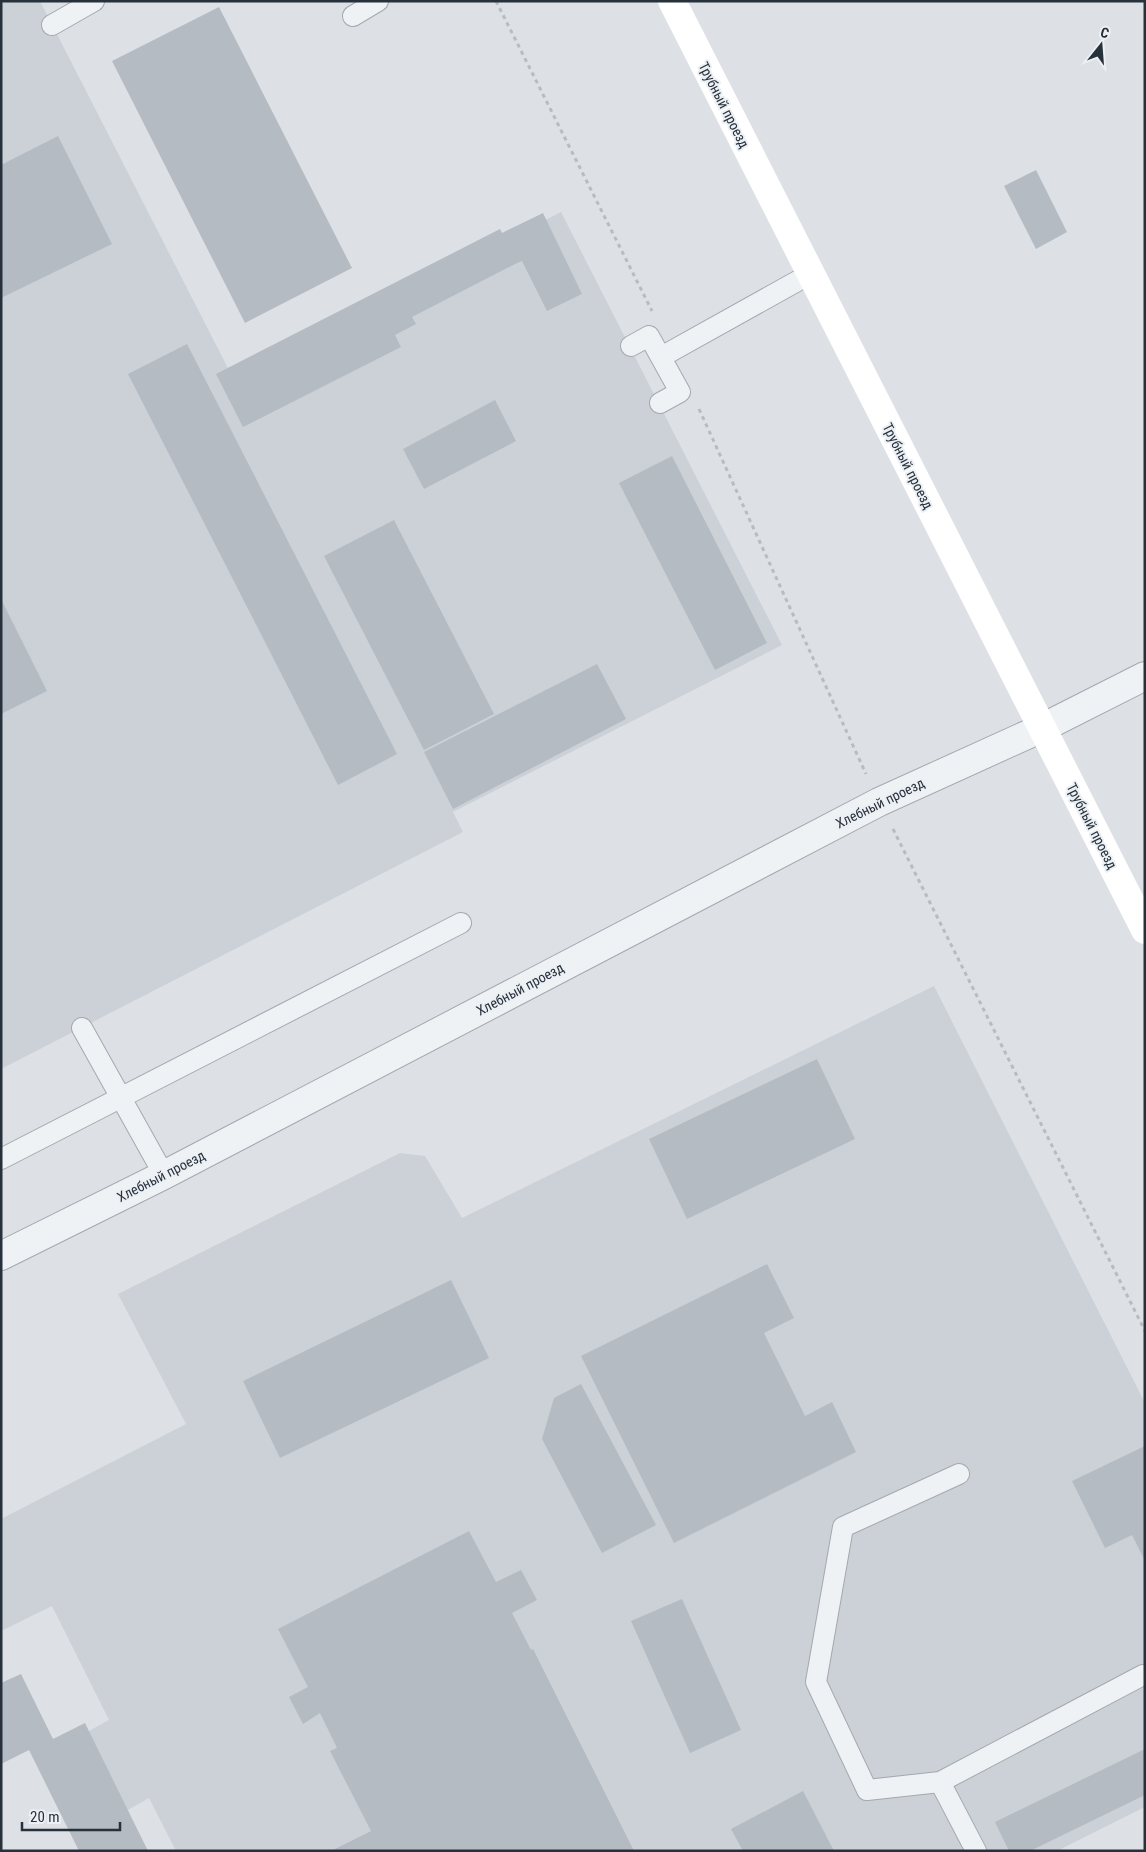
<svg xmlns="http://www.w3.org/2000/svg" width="1146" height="1852" font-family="'Roboto Condensed',sans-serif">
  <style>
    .built { fill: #cbd1d7 }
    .building { fill: #b4bbc2 }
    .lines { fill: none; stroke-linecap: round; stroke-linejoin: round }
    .lane-casing { stroke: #a3a9af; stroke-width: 22 }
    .street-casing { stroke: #a3a9af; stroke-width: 30 }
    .path { stroke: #b7bcc0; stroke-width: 3; stroke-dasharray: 4 4; stroke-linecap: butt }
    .lane { stroke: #eff2f4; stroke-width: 20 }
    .street { stroke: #eff2f4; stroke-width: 28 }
    .secondary { stroke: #fff; stroke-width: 28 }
    .labels { text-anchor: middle; stroke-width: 4; stroke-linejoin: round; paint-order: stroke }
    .street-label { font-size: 14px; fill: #27313b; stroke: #ecf0f4 }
  </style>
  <rect width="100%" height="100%" fill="#dde1e6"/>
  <path class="built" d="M 1,1 L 40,1 L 233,378 L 561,212 L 782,645 L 453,812 L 463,832 L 1,1069 Z
    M 934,986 L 1145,1403 L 1145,1807 L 1057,1851 L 176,1851 L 149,1798 L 119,1815 L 80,1736 L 109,1720 L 52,1606 L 1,1631 L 1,1519 L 186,1424 L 118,1294 L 400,1153 L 425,1156 L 462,1218 Z"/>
  <path class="building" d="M 219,7 L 352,268 L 245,323 L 112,61 Z
    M 58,136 L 112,244 L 1,298 L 1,165 Z
    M 1036,170 L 1067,232 L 1036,249 L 1004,186 Z
    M 543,213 L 582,294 L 547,311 L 522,261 L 517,263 L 412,317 L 416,324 L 395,335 L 401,347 L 243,427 L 216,374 L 500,229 L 502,233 Z
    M 187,344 L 397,754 L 338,785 L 128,374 Z
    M 495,400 L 516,441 L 424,489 L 403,449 Z
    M 672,456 L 767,643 L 715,670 L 619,483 Z
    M 394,520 L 494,714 L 424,750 L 324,556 Z
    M 1,599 L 47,691 L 1,714 Z
    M 597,664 L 626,719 L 453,809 L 424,752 Z
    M 817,1059 L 855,1139 L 687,1219 L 649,1139 Z
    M 767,1264 L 794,1318 L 764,1333 L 805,1416 L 832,1402 L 856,1452 L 674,1543 L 581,1356 Z
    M 451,1280 L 489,1358 L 280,1458 L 243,1381 Z
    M 581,1384 L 656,1525 L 602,1553 L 542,1439 L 554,1398 Z
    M 1145,1446 L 1145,1561 L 1132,1535 L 1105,1548 L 1072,1481 Z
    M 469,1531 L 496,1582 L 521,1570 L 537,1600 L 512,1613 L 531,1650 L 533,1649 L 634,1851 L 331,1851 L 371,1831 L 330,1751 L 337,1748 L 320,1713 L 303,1724 L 289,1697 L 308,1687 L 278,1629 Z
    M 682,1599 L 741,1730 L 690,1753 L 631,1621 Z
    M 21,1674 L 53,1739 L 85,1723 L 148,1851 L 79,1851 L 29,1750 L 1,1764 L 1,1683 Z
    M 1145,1749 L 1145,1795 L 1030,1851 L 1009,1851 L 995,1822 Z
    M 803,1791 L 834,1851 L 743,1851 L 731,1829 Z"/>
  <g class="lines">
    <defs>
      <path id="lane" d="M 353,16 L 378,1
        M 52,25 L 94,1
        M 631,346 L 649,336 L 680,392 L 660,403
        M 661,357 L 810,274
        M 82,1028 L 164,1175
        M 1,1159 L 461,923
        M 940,1782 L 867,1790 L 816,1682 L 843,1527 L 959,1474
        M 976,1851 L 940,1782 L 1143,1675"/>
      <path id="street" d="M 1,1256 L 164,1175 L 879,802 L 1042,728 L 1145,676"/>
    </defs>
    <use href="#lane" class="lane-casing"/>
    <use href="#street" class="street-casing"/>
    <path class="path" d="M 496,1 L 652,311
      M 699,409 L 866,774
      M 893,829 L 1145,1331"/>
    <use href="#lane" class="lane"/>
    <use href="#street" class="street"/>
    <path class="secondary" d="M 672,1 L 1145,930"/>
  </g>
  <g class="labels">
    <g class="street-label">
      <text transform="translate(724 105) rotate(63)" y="5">Трубный проезд</text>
      <text transform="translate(908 466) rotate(63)" y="5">Трубный проезд</text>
      <text transform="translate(880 803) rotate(-26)" y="5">Хлебный проезд</text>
      <text transform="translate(1092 826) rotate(63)" y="5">Трубный проезд</text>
      <text transform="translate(520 989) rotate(-28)" y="5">Хлебный проезд</text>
      <text transform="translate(161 1176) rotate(-27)" y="5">Хлебный проезд</text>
    </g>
  </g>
  <rect width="1146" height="1852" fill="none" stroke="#27313b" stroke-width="5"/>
  <g transform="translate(1101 45) rotate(17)" stroke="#ecf0f4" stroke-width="4" paint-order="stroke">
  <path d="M0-4L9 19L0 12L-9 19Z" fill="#27313b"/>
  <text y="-8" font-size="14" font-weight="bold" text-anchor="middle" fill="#27313b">С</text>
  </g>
  <path d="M22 1822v8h98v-8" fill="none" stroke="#27313b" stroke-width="2.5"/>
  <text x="30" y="1822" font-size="15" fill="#27313b" stroke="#ecf0f4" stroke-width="4" paint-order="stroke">20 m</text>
</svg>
